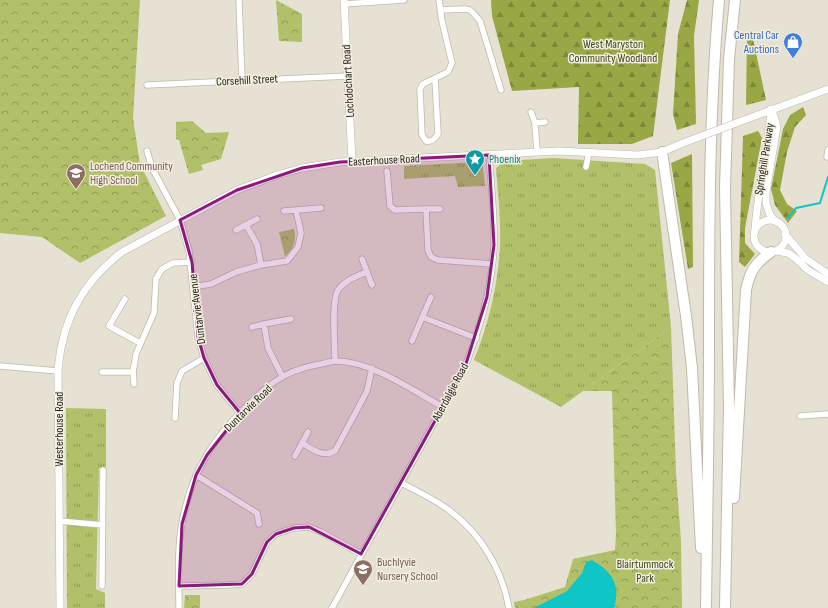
<svg xmlns="http://www.w3.org/2000/svg" width="828" height="608" font-family="'Sofia Sans Condensed',sans-serif">
  <style>
    .grass { fill: url(#grass-tufts) }
    .forest { fill: url(#forest-firs) }
    .park { fill: url(#park-crowns) }
    .water { fill: #0fc5c5 }
    .lines { fill: none; stroke-linecap: round; stroke-linejoin: round }
    .stream { stroke: #0fc5c5; stroke-width: 2 }
    .minor-casing { stroke: #beb9ac; stroke-width: 7 }
    .tertiary-casing { stroke: #beb9ac; stroke-width: 8 }
    .motorway-casing { stroke: #beb9ac; stroke-width: 12 }
    .minor { stroke: #fff; stroke-width: 5.5 }
    .tertiary { stroke: #fff; stroke-width: 7 }
    .motorway { stroke: #fff; stroke-width: 10 }
    .tertiary-bridge-casing { stroke: #beb9ac; stroke-width: 8; stroke-linecap: butt }
    .tertiary-bridge { stroke: #fff; stroke-width: 7 }
    .marked { fill: #8c1a7c; fill-opacity: 0.2; stroke: #8c1a7c; stroke-width: 3; stroke-linejoin: round }
    .labels { text-anchor: middle; stroke-width: 3; stroke-linejoin: round; paint-order: stroke }
    .shop-label { font-size: 12px; fill: #366cbe; stroke: #f3eee0; text-anchor: end }
    .park-label { font-size: 12px; fill: #3f461d; stroke: #f3eee0 }
    .street-label { font-size: 12px; fill: #272520; stroke: #f3eee0 }
    .culture-label { font-size: 12px; fill: #0d838f; stroke: #f3eee0; text-anchor: start }
    .education-label { font-size: 12px; fill: #785e54; stroke: #f3eee0; text-anchor: start }
  </style>
  <defs>
    <pattern id="grass-tufts" width="24" height="20" patternUnits="userSpaceOnUse"><rect width="24" height="20" fill="#b1c069"/><path d="M3 7l-1-3M5 7V3M7 7l1-3M15 17l-1-3M17 17v-4M19 17l1-3" fill="none" stroke="#909c56"/></pattern>
    <pattern id="forest-firs" width="22" height="20" patternUnits="userSpaceOnUse"><rect width="22" height="20" fill="#99a844"/><path d="M5 1l3.5 6h-7zM16 11l3.5 6h-7z" fill="#7d8938"/></pattern>
    <pattern id="park-crowns" width="20" height="18" patternUnits="userSpaceOnUse"><rect width="20" height="18" fill="#b1c069"/><path d="M2 6a3 3 0 1 1 6 0M12 15a3 3 0 1 1 6 0" fill="none" stroke="#909c56"/></pattern>
  </defs>
  <rect width="100%" height="100%" fill="#e6e1d3"/>
  <path class="grass" d="M 553,158 L 645,164 L 655,170 L 671,327 L 561,407 L 474,360 C 489,323 498,285 500,245 C 501,219 498,194 496,168 L 505,161 Z
    M 478,162 L 483,167 L 485,186 L 458,187 L 455,176 L 404,179 L 404,166 Z
    M 66,408 L 106,409 L 106,468 L 99,468 L 96,589 L 105,593 L 105,608 L 67,608 Z"/>
  <path class="forest" d="M 491,0 L 670,0 L 653,136 L 632,144 L 578,144 L 579,87 L 512,91 L 492,16 Z
    M 687,0 L 699,0 L 694,36 L 696,124 L 677,130 L 673,114 L 678,34 Z
    M 747,35 L 753,39 L 766,100 L 746,105 Z
    M 803,107 L 806,115 L 795,127 L 787,152 L 780,190 L 787,204 L 797,211 L 788,223 L 775,205 L 771,189 L 783,129 L 790,115 Z
    M 758,131 L 762,138 L 745,228 L 745,243 L 755,254 L 745,267 L 739,262 L 743,136 Z
    M 692,154 L 693,267 L 688,269 L 671,163 Z"/>
  <path class="park" d="M 0,0 L 140,0 L 133,118 L 140,164 L 166,216 L 80,263 L 42,237 L 0,233 Z
    M 276,0 L 302,14 L 302,42 L 279,41 Z
    M 192,121 L 206,133 L 229,132 L 221,159 L 201,165 L 203,170 L 189,174 L 179,140 L 176,139 L 176,122 Z
    M 294,229 C 297,239 294,250 285,256 L 279,232 Z
    M 671,327 L 676,473 L 681,541 L 682,608 L 515,608 L 514,602 L 524,600 L 565,587 L 573,559 L 615,550 L 616,534 L 612,391 L 583,391 Z
    M 185,595 L 200,595 L 200,608 L 184,608 Z"/>
  <path class="water" d="M 592,560 C 612,572 621,584 614,608 L 534,608 L 567,591 L 582,573 L 586,562 Z"/>
  <g class="lines">
    <path class="stream" d="M 788,218 L 796,208 L 820,203 L 828,177"/>
    <defs>
      <path id="minor" d="M 239,0 L 242,81
        M 344,4 L 404,0
        M 440,10 L 465,9 L 470,10 L 475,15 L 480,21 L 484,34 L 501,90
        M 435,79 L 438,134 C 435,139 432,142 426,141 L 422,135 L 420,89 L 423,84 L 448,72 L 452,63 L 442,21 L 439,0
        M 147,85 L 348,76
        M 531,112 L 535,123 L 537,152
        M 535,123 L 545,122
        M 147,151 L 152,168 L 180,220 L 189,251 L 198,337 L 204,358 L 217,385 L 240,413
        M 827,157 L 828,150
        M 586,167 L 589,152
        M 387,171 L 390,206 L 395,210 L 426,209 L 428,250 L 431,257 L 438,260 L 492,264
        M 426,209 L 440,209
        M 284,211 L 321,208
        M 246,225 L 257,244 L 261,265
        M 236,230 L 257,219
        M 362,259 L 372,285
        M 193,287 L 211,284 L 236,272 L 261,265 L 287,261 L 298,247 L 301,233 L 296,210
        M 125,299 L 109,326 L 140,343
        M 422,317 L 476,338
        M 252,327 L 264,324
        M 412,341 L 431,297
        M 335,361 C 335,346 331,301 338,290 C 345,280 357,276 367,272
        M 0,366 L 58,371
        M 102,372 L 133,372
        M 282,376 L 268,348 L 264,324 L 291,319
        M 134,384 L 133,372 L 136,354 L 154,313 L 156,279 L 162,269 L 173,263 L 192,262
        M 800,416 L 828,414
        M 175,418 L 177,383 L 182,371 L 204,358
        M 302,443 C 312,449 323,458 335,451 L 367,391 L 372,368
        M 295,456 L 308,432
        M 196,475 L 257,513 L 259,524
        M 401,483 C 417,491 434,499 449,510 C 481,534 502,569 509,608
        M 59,521 L 103,525
        M 102,586 L 103,470
        M 179,586 L 227,585 L 242,584 L 252,574 L 267,542 L 276,534 L 294,528 L 309,527 L 321,532 L 361,554
        M 179,608 C 179,580 177,551 182,523 C 192,469 215,435 255,398 C 276,378 292,369 321,364 C 326,363 331,361 336,361 C 371,361 412,390 443,407
        M 332,608 L 465,367 C 480,327 492,289 494,246 C 495,216 491,185 489,155"/>
      <path id="tertiary" d="M 344,0 L 352,161
        M 773,113 L 777,127 L 766,192 L 766,203 L 770,215 L 776,222
        M 755,116 L 828,89
        M754 236a16 16 0 1 1 32 0a16 16 0 1 1-32 0Z
        M 755,231 C 757,190 769,150 771,109
        M 785,234 L 805,258 L 828,274
        M 776,251 L 788,253 L 794,257 L 808,270 L 828,282
        M 60,608 L 58,371 C 62,320 82,283 122,252 L 237,190 L 277,175 L 302,168 L 340,162 L 559,151 L 638,155 L 662,152 L 683,143"/>
      <path id="motorway" d="M 662,152 L 686,316 L 692,368 L 701,548
        M 734,498 L 746,290 C 750,271 755,263 771,252
        M 706,608 C 707,520 709,433 709,345 C 709,230 709,115 719,0
        M 725,608 L 729,407 L 725,188 L 729,59 L 735,0"/>
    </defs>
    <use href="#minor" class="minor-casing"/>
    <use href="#tertiary" class="tertiary-casing"/>
    <use href="#motorway" class="motorway-casing"/>
    <use href="#minor" class="minor"/>
    <use href="#tertiary" class="tertiary"/>
    <use href="#motorway" class="motorway"/>
    <defs>
      <path id="tertiary-bridge" d="M 683,143 L 755,116"/>
    </defs>
    <use href="#tertiary-bridge" class="tertiary-bridge-casing"/>
    <use href="#tertiary-bridge" class="tertiary-bridge"/>
  </g>
  <path class="marked" d="M 489,155 L 494,245 L 487,297 L 465,367 L 361,554 L 309,527 L 294,528 L 276,534 L 267,542 L 252,574 L 242,584 L 179,586 L 182,524 L 196,475 L 207,455 L 240,413 L 217,385 L 204,358 L 198,337 L 192,262 L 180,220 L 237,190 L 302,168 L 340,162 Z"/>
  <defs>
    <symbol id="shop-pin" viewBox="-11 -11 22 30"><path d="M0 17L-7.5 6A9.5 9.5 0 1 1 7.5 6Z" fill="#3f7fe0" stroke="#f3eee0"/><path d="M-5-2.5h2.3a2.7 3.5 0 0 1 5.4 0H5L5.5 6h-11ZM-1.5-2.5h3a1.5 2.3 0 0 0-3 0Z" fill="#fff"/></symbol>
    <symbol id="sight-pin" viewBox="-11 -11 22 30"><path d="M0 17L-7.5 6A9.5 9.5 0 1 1 7.5 6Z" fill="#0f9aa8" stroke="#f3eee0"/><path d="M0-6L1.8-2.2L6-1.7L2.9 1.2L3.7 5.4L0 3.3L-3.7 5.4L-2.9 1.2L-6-1.7L-1.8-2.2Z" fill="#fff"/></symbol>
    <symbol id="school-pin" viewBox="-11 -11 22 30"><path d="M0 17L-7.5 6A9.5 9.5 0 1 1 7.5 6Z" fill="#8d6e63" stroke="#f3eee0"/><path d="M0-5L7-2L0 1L-7-2ZM-4 1L0 2.5L4 1V4Q0 6-4 4Z" fill="#fff"/></symbol>
  </defs>
  <g fill-rule="evenodd">
    <use href="#shop-pin" x="782" y="31" width="22" height="30"/>
    <use href="#sight-pin" x="464" y="148" width="22" height="30"/>
    <use href="#school-pin" x="65" y="162" width="22" height="30"/>
    <use href="#school-pin" x="352" y="558" width="22" height="30"/>
  </g>
  <g class="labels">
    <g class="shop-label">
      <text x="779" y="39">Central Car<tspan x="779" dy="14">Auctions</tspan></text>
    </g>
    <g class="park-label">
      <text x="613" y="48">West Maryston<tspan x="613" dy="14">Community Woodland</tspan></text>
      <text x="645" y="568">Blairtummock<tspan x="645" dy="14">Park</tspan></text>
    </g>
    <g class="street-label">
      <text transform="translate(247 80) rotate(-3)" y="4">Corsehill Street</text>
      <text transform="translate(348 81) rotate(-93)" y="4">Lochdochart Road</text>
      <text transform="translate(764 159) rotate(-81)" y="4">Springhill Parkway</text>
      <text transform="translate(384 160) rotate(-3)" y="4">Easterhouse Road</text>
      <text transform="translate(197 309) rotate(-97)" y="4">Duntarvie Avenue</text>
      <text transform="translate(450 392) rotate(-62)" y="4">Aberdalgie Road</text>
      <text transform="translate(248 408) rotate(-44)" y="4">Duntarvie Road</text>
      <text transform="translate(59 429) rotate(-90)" y="4">Westerhouse Road</text>
    </g>
    <g class="culture-label">
      <text x="489" y="163">Phoenix</text>
    </g>
    <g class="education-label">
      <text x="90" y="170">Lochend Community<tspan x="90" dy="14">High School</tspan></text>
      <text x="377" y="566">Buchlyvie<tspan x="377" dy="14">Nursery School</tspan></text>
    </g>
  </g>
</svg>
